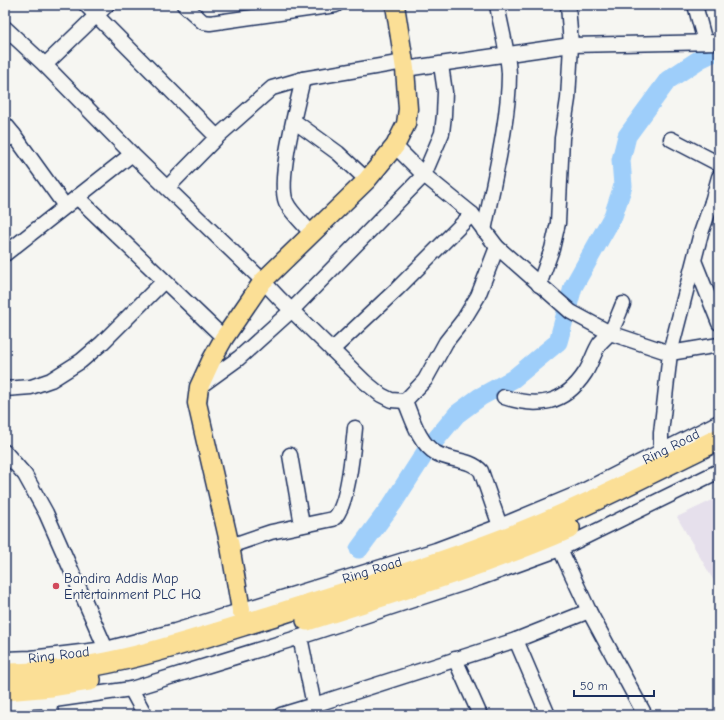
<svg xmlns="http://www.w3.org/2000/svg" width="724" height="720" font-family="'Comic Neue',sans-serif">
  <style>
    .built { fill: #e6e0ec }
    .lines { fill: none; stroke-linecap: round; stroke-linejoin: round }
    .river { stroke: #9ecefa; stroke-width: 19 }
    .minor-casing { stroke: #1b2f5e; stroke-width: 17 }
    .major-casing { stroke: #1b2f5e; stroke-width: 21 }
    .highway-casing { stroke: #1b2f5e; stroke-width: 24 }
    .minor { stroke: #f6f6f2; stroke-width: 14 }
    .major { stroke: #fbdf96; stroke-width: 18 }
    .highway { stroke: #fbdf96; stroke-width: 21 }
    .poi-dot { fill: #d1495b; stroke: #f6f6f2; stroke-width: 1.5 }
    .labels { text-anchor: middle; stroke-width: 4; stroke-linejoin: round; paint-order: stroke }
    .street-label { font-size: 14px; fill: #1b2f5e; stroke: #f6f6f2 }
    .poi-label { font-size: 14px; fill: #1b2f5e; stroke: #f6f6f2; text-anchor: start }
  </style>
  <rect width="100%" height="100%" fill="#f6f6f2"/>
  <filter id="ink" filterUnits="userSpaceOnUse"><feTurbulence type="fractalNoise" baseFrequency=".025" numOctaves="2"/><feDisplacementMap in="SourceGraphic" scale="8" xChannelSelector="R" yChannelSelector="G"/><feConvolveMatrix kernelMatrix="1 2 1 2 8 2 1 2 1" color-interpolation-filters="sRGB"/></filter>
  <g filter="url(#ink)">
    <path class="built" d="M 719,497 L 719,590 L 677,517 Z"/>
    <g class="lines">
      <path class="river" d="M 359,549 L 393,503 L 427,450 L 457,414 L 480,397 L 513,379 L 558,342 L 573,287 L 613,216 L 623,186 L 621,160 L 627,136 L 668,80 L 700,59 L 719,50"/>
      <defs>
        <g id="minor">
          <path d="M 86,5 L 217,137 L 167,188"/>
          <path d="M 184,5 L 203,22 L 210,23 L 336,5"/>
          <path d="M 568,5 L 571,45 L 719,42"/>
          <path d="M 695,5 L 705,42"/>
          <path d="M 5,28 L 45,65 L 132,154 L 263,281 L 279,298 L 365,382 L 381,395 L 391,400 L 405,401 L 425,380 L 446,342 L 464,319 L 478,296 L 497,247"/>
          <path d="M 45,65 L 107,5"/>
          <path d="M 405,69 L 571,45 L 568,99 L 562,138 L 558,223 L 552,249 L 539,285"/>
          <path d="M 303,79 C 297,105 277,179 286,202 C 291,213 304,224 311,233"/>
          <path d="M 294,121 L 338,153 L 367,180"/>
          <path d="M 5,124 L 14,135 L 5,141"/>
          <path d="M 14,135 L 65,206"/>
          <path d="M 217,137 L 272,88 L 303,79 L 404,62"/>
          <path d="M 671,139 L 719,164"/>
          <path d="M 395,146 L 424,175 L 472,214 L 497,247 L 571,312 L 610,333 L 670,353 L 719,345"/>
          <path d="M 77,197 L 224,338"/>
          <path d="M 712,202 L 719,177"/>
          <path d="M 484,231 C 493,183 509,122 509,74 C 508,51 501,28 497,5"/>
          <path d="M 5,254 L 132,154"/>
          <path d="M 695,263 L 719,323"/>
          <path d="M 332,350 L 397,289 L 472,214"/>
          <path d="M 199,387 L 239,358 L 292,310 L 424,175 L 442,133 L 444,115 L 445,92 L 441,65"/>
          <path d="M 5,389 L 31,387 L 51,380 L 81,361 L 102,343 L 164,281"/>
          <path d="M 504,397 C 537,408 564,405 585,373 C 591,364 594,352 600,343 C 603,340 606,337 609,334 C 615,326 619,313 623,304"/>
          <path d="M 405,401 C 412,417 419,444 436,453 C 450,461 471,459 481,471 L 500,526"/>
          <path d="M 5,452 L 25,475 L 46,513 L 106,649"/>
          <path d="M 661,452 L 661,433 L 670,353 L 701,233 L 712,202 L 719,197"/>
          <path d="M 290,455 L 302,525"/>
          <path d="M 230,546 L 271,532 L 333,519 C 348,509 353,448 355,428"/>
          <path d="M 560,549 L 589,611 L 645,715"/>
          <path d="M 516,640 L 548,715"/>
          <path id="s1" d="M 5,659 L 31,658 L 106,649 L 175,631 L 436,550 L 500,526 L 579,493 L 719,422"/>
          <path d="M 455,659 L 480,715"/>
          <path d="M 131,689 L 145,715"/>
          <path d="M 47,701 L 52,715"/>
          <path d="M 5,703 L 47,701 L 131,689 L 300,637 L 480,578 L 560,549 L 719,471"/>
          <path d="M 281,715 L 314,705 L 300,637"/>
          <path d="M 315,715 L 314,705 L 516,640 L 589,611"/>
        </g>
        <path id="major" d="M 241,610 L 230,546 L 197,403 L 199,387 L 211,361 L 224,338 L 263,281 L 367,180 L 395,146 L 406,124 L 408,109 L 405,69 L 395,5"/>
        <path id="highway" d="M 307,620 C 395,592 484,565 569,528
          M 5,674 C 98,674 187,642 275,615 C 353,590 432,567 509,537 C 581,509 650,473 719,439
          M 5,690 L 52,686 L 90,680"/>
      </defs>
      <use href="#minor" class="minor-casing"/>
      <use href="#major" class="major-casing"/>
      <use href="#highway" class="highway-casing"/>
      <use href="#minor" class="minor"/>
      <use href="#major" class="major"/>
      <use href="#highway" class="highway"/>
    </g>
  </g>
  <circle class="poi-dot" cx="56" cy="586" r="4"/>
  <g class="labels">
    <g class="street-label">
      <text dy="5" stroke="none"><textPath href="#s1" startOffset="703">Ring Road</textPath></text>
      <text dy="5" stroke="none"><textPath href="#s1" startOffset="379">Ring Road</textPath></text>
      <text dy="5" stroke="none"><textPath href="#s1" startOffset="54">Ring Road</textPath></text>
    </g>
    <g class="poi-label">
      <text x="64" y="583">Bandira Addis Map<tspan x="64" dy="16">Entertainment PLC HQ</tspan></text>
    </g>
  </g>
  <rect width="724" height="720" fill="none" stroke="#f6f6f2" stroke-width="20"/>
  <rect x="10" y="10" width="704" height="700" fill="none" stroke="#1b2f5e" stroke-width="1.5" filter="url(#ink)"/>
  <path d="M574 690v6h80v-6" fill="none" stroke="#1b2f5e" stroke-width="2"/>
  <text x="580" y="690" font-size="12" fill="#1b2f5e" stroke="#f6f6f2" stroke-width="3" paint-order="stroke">50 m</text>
</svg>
